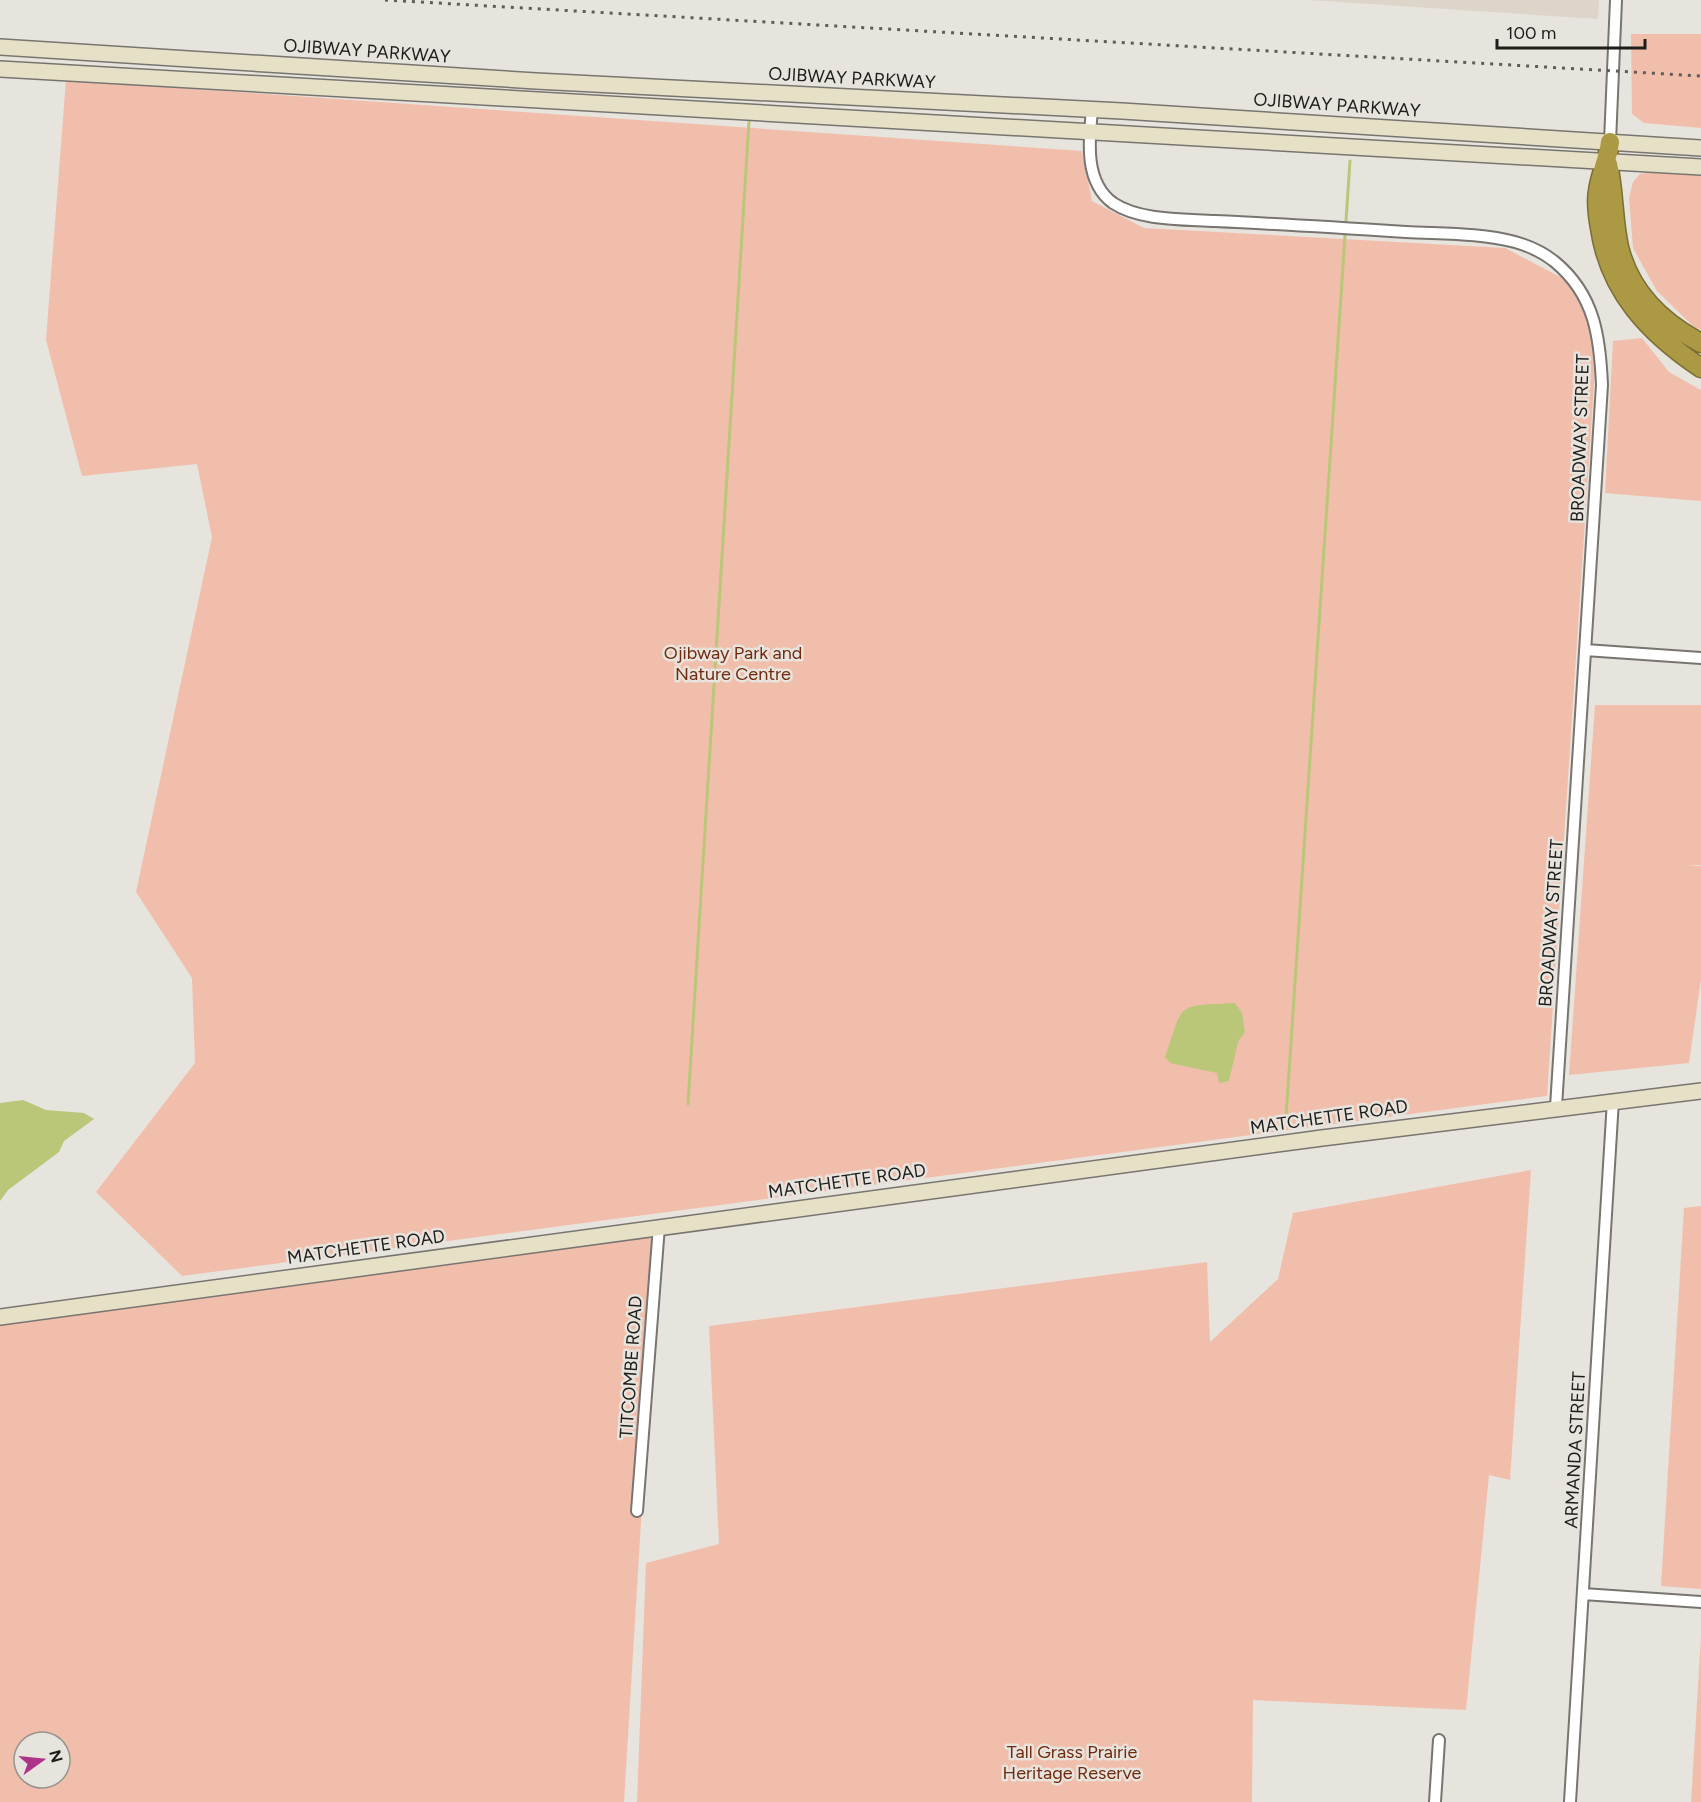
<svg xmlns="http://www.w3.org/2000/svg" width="1701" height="1802" font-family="Figtree,sans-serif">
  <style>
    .built { fill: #ddd5c9 }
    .green { fill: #f2beac; fill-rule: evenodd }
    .water { fill: #bac778 }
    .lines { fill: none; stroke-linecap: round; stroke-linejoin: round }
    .stream { stroke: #bac778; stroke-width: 3 }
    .street-casing { stroke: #787570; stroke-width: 14 }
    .secondary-casing { stroke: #787570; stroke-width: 18 }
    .highway-casing { stroke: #7a6e36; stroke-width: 21 }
    .street { stroke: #fff; stroke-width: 10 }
    .secondary { stroke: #e6e0c7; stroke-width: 15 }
    .highway { stroke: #ab9944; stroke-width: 18 }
    .rail { stroke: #5e5c59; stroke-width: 3; stroke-dasharray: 3 6; stroke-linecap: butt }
    .labels { text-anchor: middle; stroke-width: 5; stroke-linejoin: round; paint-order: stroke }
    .street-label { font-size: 18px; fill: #1e1d1b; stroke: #e7e3dd }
    .park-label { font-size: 18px; fill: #712a0e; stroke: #e7e3dd }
  </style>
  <rect width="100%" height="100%" fill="#e7e3dd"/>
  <path class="built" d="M 1309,0 L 1599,0 L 1598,19 Z"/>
  <path class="green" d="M 1631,34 L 1701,34 L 1701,128 L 1644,123 L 1632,114 Z
    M 66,80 L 1082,151 L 1092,201 L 1144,228 L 1505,248 L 1568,281 L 1597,339 L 1547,1096 L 182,1276 L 96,1192 L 195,1063 L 192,978 L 136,892 L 212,537 L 197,464 L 82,476 L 46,340 Z
    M 1660,170 L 1701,173 L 1701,330 L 1693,326 L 1657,291 L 1633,248 L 1629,198 L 1633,182 L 1640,174 Z
    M 1642,338 L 1669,372 L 1701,390 L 1701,501 L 1605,493 L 1613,341 Z
    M 1595,705 L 1701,705 L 1701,865 L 1686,866 L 1701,866 L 1701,979 L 1689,1063 L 1569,1075 Z
    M 1531,1170 L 1510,1480 L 1489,1475 L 1466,1710 L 1253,1700 L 1252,1802 L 637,1802 L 646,1563 L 719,1544 L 709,1326 L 1207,1262 L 1210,1342 L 1278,1279 L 1293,1213 Z
    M 1701,1206 L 1701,1589 L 1661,1586 L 1684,1208 Z
    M 659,1226 L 624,1802 L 0,1802 L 0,1320 ZM 24,1742 L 60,1742 L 60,1778 L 24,1778 Z
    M 1701,1637 L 1701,1802 L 1691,1802 Z"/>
  <path class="water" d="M 1235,1003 L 1242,1013 L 1245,1032 L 1238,1042 L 1229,1081 L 1219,1083 L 1217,1073 L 1170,1063 L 1165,1057 C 1184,1002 1174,1006 1235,1003 Z
    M 23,1100 L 46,1110 L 84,1113 L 94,1119 L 64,1141 L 59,1152 L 8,1190 L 0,1201 L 0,1103 Z"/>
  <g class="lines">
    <path class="stream" d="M 688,1104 L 749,121
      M 1286,1117 L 1350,161"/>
    <defs>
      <path id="street" d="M 1092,110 C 1089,140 1084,182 1113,203 C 1140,221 1184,219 1215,221 C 1279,224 1343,228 1406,232 C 1442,234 1481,233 1515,242 C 1529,246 1544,253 1555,262 C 1595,295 1600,338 1602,385 L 1556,1107
        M 1610,142 L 1616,0
        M 1585,650 L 1701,658
        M 637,1511 L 659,1226
        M 1583,1594 L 1701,1602
        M 1435,1802 L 1439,1740
        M 1570,1802 L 1613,1100"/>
      <path id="secondary" d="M 0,47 L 536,81 L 1122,111 L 1701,148
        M 0,69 L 1701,167
        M 0,1317 L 1322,1138 L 1701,1091"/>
      <path id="highway" d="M 1610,142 C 1608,160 1600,174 1598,191 C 1596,202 1598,217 1600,228 C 1609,291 1649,333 1701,368
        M 1608,164 C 1614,191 1613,220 1619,247 C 1630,292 1661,322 1701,343"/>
    </defs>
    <use href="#street" class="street-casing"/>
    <use href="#secondary" class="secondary-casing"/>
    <use href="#highway" class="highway-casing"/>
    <use href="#street" class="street"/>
    <use href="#secondary" class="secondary"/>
    <use href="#highway" class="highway"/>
    <path class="rail" d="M 385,0 L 1701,76"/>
  </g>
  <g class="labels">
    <g class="street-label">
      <text transform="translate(367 51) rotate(4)" y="6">OJIBWAY PARKWAY</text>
      <text transform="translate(852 78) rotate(3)" y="6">OJIBWAY PARKWAY</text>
      <text transform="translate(1337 105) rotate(4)" y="6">OJIBWAY PARKWAY</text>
      <text transform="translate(1580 438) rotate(-88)" y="6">BROADWAY STREET</text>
      <text transform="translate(1551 923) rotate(-86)" y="6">BROADWAY STREET</text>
      <text transform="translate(1329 1117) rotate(-8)" y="6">MATCHETTE ROAD</text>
      <text transform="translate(847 1181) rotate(-8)" y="6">MATCHETTE ROAD</text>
      <text transform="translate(366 1247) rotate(-8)" y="6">MATCHETTE ROAD</text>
      <text transform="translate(631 1367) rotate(-86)" y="6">TITCOMBE ROAD</text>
      <text transform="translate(1575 1450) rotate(-87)" y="6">ARMANDA STREET</text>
    </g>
    <g class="park-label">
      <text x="733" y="659">Ojibway Park and<tspan x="733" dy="21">Nature Centre</tspan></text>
      <text x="1072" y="1758">Tall Grass Prairie<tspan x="1072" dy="21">Heritage Reserve</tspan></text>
    </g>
  </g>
  <g transform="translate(42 1760) rotate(75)"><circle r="28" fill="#e7e3dd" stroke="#97948f" stroke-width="1.5"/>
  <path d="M0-4.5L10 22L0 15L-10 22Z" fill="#ad3488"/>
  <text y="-9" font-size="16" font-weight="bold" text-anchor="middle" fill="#1e1d1b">N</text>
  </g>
  <path d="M1497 39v9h148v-9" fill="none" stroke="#1e1d1b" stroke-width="3"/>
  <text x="1506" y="39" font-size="18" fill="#1e1d1b" stroke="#e7e3dd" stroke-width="4.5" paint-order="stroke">100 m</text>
</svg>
